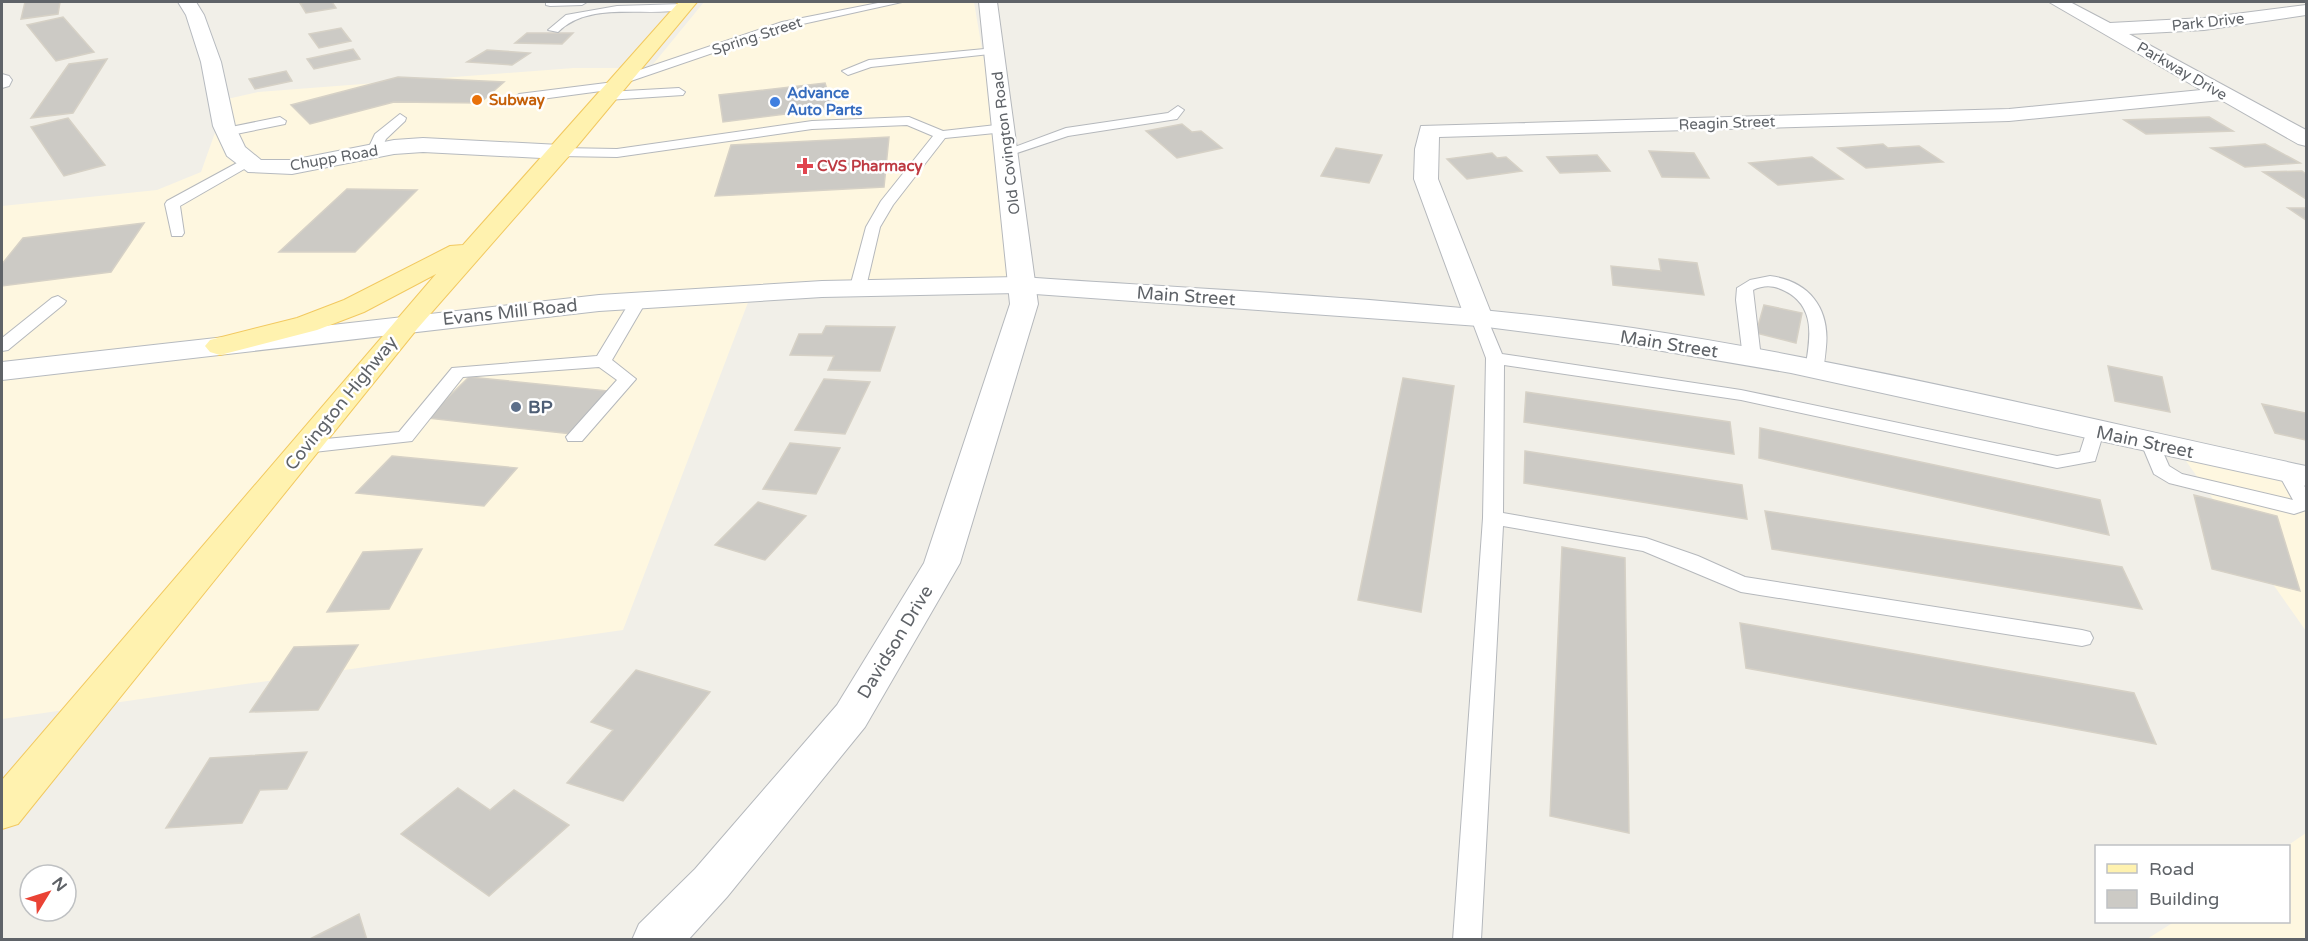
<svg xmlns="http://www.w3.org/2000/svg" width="2308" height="941" font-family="'Varela Round',sans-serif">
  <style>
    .commercial { fill: #fef7e0 }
    .building { fill: #cccac5; stroke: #d6d1c6; stroke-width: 1.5 }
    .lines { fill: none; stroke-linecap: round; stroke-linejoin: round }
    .lane-casing { stroke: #b5b8bc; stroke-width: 2 }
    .street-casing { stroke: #b5b8bc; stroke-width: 2 }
    .secondary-casing { stroke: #b6babf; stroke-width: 2 }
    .primary-casing { stroke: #f2c960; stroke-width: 2 }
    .lane { fill: #fff; fill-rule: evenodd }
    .street { fill: #fff; fill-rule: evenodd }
    .secondary { fill: #fff; fill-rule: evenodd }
    .primary { fill: #fff2af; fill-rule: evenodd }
    .food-dot { fill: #e8710a; stroke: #fff; stroke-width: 2 }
    .shop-dot { fill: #3f7fe0; stroke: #fff; stroke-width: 2 }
    .health-dot { fill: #e0444e; stroke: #fff; stroke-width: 2 }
    .service-dot { fill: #5c6f8a; stroke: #fff; stroke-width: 2 }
    .labels { text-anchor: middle; stroke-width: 5; stroke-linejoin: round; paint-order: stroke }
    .far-street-label { font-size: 15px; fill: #5f6368; stroke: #fff }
    .far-shop-label { font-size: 15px; font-weight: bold; fill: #366cbe; stroke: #fff; text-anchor: start }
    .far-food-label { font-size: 15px; font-weight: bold; fill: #c56008; stroke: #fff; text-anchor: start }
    .far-health-label { font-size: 15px; font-weight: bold; fill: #be3a42; stroke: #fff; text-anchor: start }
    .street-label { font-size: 18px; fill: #5f6368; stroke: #fff }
    .service-label { font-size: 18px; font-weight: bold; fill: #4e5e75; stroke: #fff; text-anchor: start }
  </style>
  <rect width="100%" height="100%" fill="#f1efe8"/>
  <path class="commercial" d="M 704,2 L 974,2 L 1021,280 L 752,292 L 623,630 L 2,719 L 2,206 L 157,190 L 201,172 L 227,99 L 258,92 L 574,68 L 650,68 Z
    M 2179,451 L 2306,481 L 2306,631 Z
    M 2306,833 L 2306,939 L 2147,939 L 2174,922 L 2288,922 L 2287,846 Z"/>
  <path class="building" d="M 25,2 L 60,2 L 58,14 L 21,19 Z
    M 308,2 L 332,2 L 336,8 L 306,13 L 300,3 Z
    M 63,17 L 94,52 L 56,61 L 27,25 Z
    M 341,28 L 351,41 L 319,48 L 309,34 Z
    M 527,33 L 573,33 L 562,44 L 515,43 Z
    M 353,49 L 360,59 L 314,69 L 307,59 Z
    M 487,50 L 530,53 L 512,65 L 467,62 Z
    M 107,59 L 73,113 L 31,118 L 69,64 Z
    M 286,71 L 292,81 L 255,89 L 249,79 Z
    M 398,77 L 504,82 L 480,103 L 394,102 L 310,124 L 291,105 Z
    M 825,83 L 833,108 L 723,122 L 719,95 Z
    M 2209,117 L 2233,131 L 2146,134 L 2124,120 Z
    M 68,118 L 105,165 L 64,176 L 31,127 Z
    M 1182,124 L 1192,132 L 1201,131 L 1222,148 L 1177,158 L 1146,131 Z
    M 889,137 L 884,187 L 715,196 L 731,145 Z
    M 1883,144 L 1888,148 L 1919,146 L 1943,162 L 1866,168 L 1838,148 Z
    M 2265,144 L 2300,163 L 2245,167 L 2211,148 Z
    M 1336,148 L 1382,155 L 1369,183 L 1321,176 Z
    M 1649,151 L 1694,153 L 1709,178 L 1662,177 Z
    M 1492,153 L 1497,158 L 1506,157 L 1522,171 L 1467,179 L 1447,159 Z
    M 1597,155 L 1610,171 L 1560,173 L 1547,157 Z
    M 1812,157 L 1843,179 L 1778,185 L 1749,163 Z
    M 2302,171 L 2306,174 L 2306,199 L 2263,172 Z
    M 347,189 L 417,190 L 355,252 L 279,252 Z
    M 2288,208 L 2306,208 L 2306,220 Z
    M 144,223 L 111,272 L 2,286 L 2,264 L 23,238 Z
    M 1659,259 L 1697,263 L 1704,295 L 1613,285 L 1611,266 L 1661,271 Z
    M 1764,305 L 1802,313 L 1796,343 L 1756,333 Z
    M 826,326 L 895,327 L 880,371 L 828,370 L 834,356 L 790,355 L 799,334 L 822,334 Z
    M 2108,366 L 2162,377 L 2170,412 L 2115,401 Z
    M 469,377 L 609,391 L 572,434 L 427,418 Z
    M 1403,378 L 1454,386 L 1421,612 L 1358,600 Z
    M 824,379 L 870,382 L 845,434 L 795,430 Z
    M 1526,392 L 1730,422 L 1734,454 L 1524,422 Z
    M 2262,404 L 2306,413 L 2306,440 L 2275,433 Z
    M 1760,428 L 2100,500 L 2109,535 L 1759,458 Z
    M 790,443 L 840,448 L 816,494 L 763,489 Z
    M 1525,451 L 1742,485 L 1747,519 L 1524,483 Z
    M 392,456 L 517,468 L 484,506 L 356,493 Z
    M 2194,495 L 2277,516 L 2300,591 L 2212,569 Z
    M 758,502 L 806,516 L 765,560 L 715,545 Z
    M 1765,511 L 2122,567 L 2142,609 L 1772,549 Z
    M 1562,547 L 1625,558 L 1629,833 L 1550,816 Z
    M 422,549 L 389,609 L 327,612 L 363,552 Z
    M 1740,623 L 2134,693 L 2156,744 L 1746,668 Z
    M 358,645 L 318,710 L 250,712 L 294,647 Z
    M 636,670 L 710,692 L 623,801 L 567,783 L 613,730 L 591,722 Z
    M 307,752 L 287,789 L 260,790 L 242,823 L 166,828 L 210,758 Z
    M 458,788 L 490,810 L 514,790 L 569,825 L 489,896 L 401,834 Z
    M 359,914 L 367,940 L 308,940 Z"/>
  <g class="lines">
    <defs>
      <path id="lane" d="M 546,2 L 587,2 L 582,5 L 550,6 L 546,5 Z
        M 883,2 L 902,2 L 789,27 L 622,84 L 616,89 L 519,102 L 513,98 L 519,94 L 614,82 L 616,78 L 782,22 Z
        M 683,4 L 688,7 L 687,9 C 646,18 590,0 558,32 L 548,30 L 566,15 L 617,6 Z
        M 995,48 L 1001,51 L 999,53 L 871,67 L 848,75 L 842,71 L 869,60 Z
        M 679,88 L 685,92 L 683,95 L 607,100 L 601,96 L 607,92 Z
        M 1178,106 L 1184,110 L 1177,119 L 1068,136 L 1008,156 L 1001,152 L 1066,128 L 1168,113 Z
        M 400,114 L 406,118 L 405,121 L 386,139 L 379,154 L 369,154 L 367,151 L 375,134 Z
        M 280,117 L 286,121 L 285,124 L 226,136 L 219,132 L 226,128 Z
        M 909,117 L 943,131 L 1005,124 L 1012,128 L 1005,132 L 945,138 L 893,205 L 880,227 L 866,287 L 858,292 L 850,287 L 866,227 L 881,201 L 933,136 L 907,125 L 812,129 L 617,157 L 560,156 L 553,152 L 560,148 L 617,149 L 812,121 Z
        M 248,157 L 253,158 L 253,164 L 180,206 L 184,233 L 182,236 L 172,236 L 165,204 L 167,201 Z
        M 1770,276 C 1809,281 1830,308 1826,347 C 1825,356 1825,366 1820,374 L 1808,374 L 1805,370 C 1810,340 1817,307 1785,291 C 1773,285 1764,285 1753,290 L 1761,358 L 1752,363 L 1743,358 L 1736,300 L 1737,288 L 1750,280 Z
        M 639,295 L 647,300 L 612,360 L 636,379 L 582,441 L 568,441 L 566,437 L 617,380 L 599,367 L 463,377 L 412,441 L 305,453 L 295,447 L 305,441 L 399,432 L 452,368 L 597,356 L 631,300 Z
        M 58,296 L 66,301 L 64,304 L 8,350 L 2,351 L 2,338 L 52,298 Z
        M 1479,313 L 1487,318 L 1502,354 L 1741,390 L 2057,456 L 2080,452 L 2088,427 L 2102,427 L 2104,431 L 2095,461 L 2057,468 L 1741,400 L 1504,365 L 1503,513 L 1646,538 L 1698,556 L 1745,577 L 2082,630 L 2090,632 L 2093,638 L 2090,644 L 2082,646 L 1741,592 L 1643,551 L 1503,526 L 1481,940 L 1453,940 L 1483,518 L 1486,358 L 1471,318 Z
        M 2150,437 L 2159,443 L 2169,466 L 2182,474 L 2293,500 L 2277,471 L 2280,467 L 2294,467 L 2306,489 L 2306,510 L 2294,514 L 2169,483 L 2154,474 L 2141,443 Z"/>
      <path id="street" d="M 979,2 L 997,2 L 1038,304 L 960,563 L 865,727 L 727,897 L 688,940 L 632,940 L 639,924 L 695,869 L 837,705 L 924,563 L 1010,304 Z
        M 2049,2 L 2070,2 L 2110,23 L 2204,18 L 2306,5 L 2306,15 L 2204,30 L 2129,34 L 2306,130 L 2306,146 L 2298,144 L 2221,100 L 2009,121 L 1439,137 L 1438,179 L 1493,318 L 1489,324 L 1479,326 L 1469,324 L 1465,318 L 1414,179 L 1415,149 L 1421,126 L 2009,109 L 2201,90 Z
        M 2,74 L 9,76 L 12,80 L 9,86 L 2,88 Z"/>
      <path id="secondary" d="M 178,2 L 196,2 L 204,15 L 221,62 L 235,126 L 245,147 L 261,160 L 292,160 L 394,140 L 423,138 L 560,145 L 568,147 L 571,152 L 568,157 L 560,159 L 423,152 L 394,154 L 292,174 L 248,172 L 227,156 L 213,126 L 201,62 L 186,15 Z
        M 1021,277 C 1225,291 1431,299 1633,328 C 1858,362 2083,418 2306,466 L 2306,486 L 1791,373 L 1633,346 L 1479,326 L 1021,293 L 822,297 L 599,311 L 2,380 L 2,362 L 599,295 L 822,281 Z"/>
      <path id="primary" d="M 679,2 L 697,2 L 568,157 L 417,329 L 18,824 L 2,829 L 2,780 L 436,274 L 364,312 L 317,330 L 220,355 L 210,352 L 205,346 L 210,340 L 297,318 L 344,300 L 450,246 L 463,245 Z"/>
    </defs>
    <use href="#lane" class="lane-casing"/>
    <use href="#street" class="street-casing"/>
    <use href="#secondary" class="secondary-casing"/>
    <use href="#primary" class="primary-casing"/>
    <use href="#lane" class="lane"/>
    <use href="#street" class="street"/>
    <use href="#secondary" class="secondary"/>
    <use href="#primary" class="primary"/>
  </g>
  <circle class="food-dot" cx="477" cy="100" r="6"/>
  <circle class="shop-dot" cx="775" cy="102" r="6"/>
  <path class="health-dot" d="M802 157h6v6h6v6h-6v6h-6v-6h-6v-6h6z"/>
  <circle class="service-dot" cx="516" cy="407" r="6"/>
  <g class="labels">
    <g class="far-street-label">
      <text transform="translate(2208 22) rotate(-6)" y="5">Park Drive</text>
      <text transform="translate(757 36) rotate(-18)" y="5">Spring Street</text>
      <text transform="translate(2182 71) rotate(30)" y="5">Parkway Drive</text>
      <text transform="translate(1727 123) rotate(-2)" y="5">Reagin Street</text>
      <text transform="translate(1006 143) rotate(-97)" y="5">Old Covington Road</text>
      <text transform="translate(334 158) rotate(-10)" y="5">Chupp Road</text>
    </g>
    <g class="far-shop-label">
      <text x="787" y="98">Advance<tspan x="787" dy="17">Auto Parts</tspan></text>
    </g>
    <g class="far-food-label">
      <text x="489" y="105">Subway</text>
    </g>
    <g class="far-health-label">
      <text x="817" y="171">CVS Pharmacy</text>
    </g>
    <g class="street-label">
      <text transform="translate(1186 296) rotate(4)" y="6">Main Street</text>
      <text transform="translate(510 312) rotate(-6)" y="6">Evans Mill Road</text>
      <text transform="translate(1669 344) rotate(9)" y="6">Main Street</text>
      <text transform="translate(341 403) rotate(-51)" y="6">Covington Highway</text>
      <text transform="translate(2145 442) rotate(12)" y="6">Main Street</text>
      <text transform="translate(895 642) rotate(-59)" y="6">Davidson Drive</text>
    </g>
    <g class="service-label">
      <text x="528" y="413">BP</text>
    </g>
  </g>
  <rect width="2308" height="941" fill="none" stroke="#5f6368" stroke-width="6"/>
  <rect x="2095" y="845" width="195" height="78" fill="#ffffff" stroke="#bfc1c3" stroke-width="1.5"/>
  <rect x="2107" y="864" width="30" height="9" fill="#fff2af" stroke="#bfc1c3" stroke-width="1.5"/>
  <text x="2149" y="875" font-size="18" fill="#5f6368">Road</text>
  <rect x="2107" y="890" width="30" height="18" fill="#cccac5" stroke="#bfc1c3" stroke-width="1.5"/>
  <text x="2149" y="905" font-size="18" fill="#5f6368">Building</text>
  <g transform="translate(48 893) rotate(52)"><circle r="28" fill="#ffffff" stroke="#bfc1c3" stroke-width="1.5"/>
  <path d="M0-4.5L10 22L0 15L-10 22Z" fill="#ea4335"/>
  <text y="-9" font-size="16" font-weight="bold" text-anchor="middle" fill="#5f6368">N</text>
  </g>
</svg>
